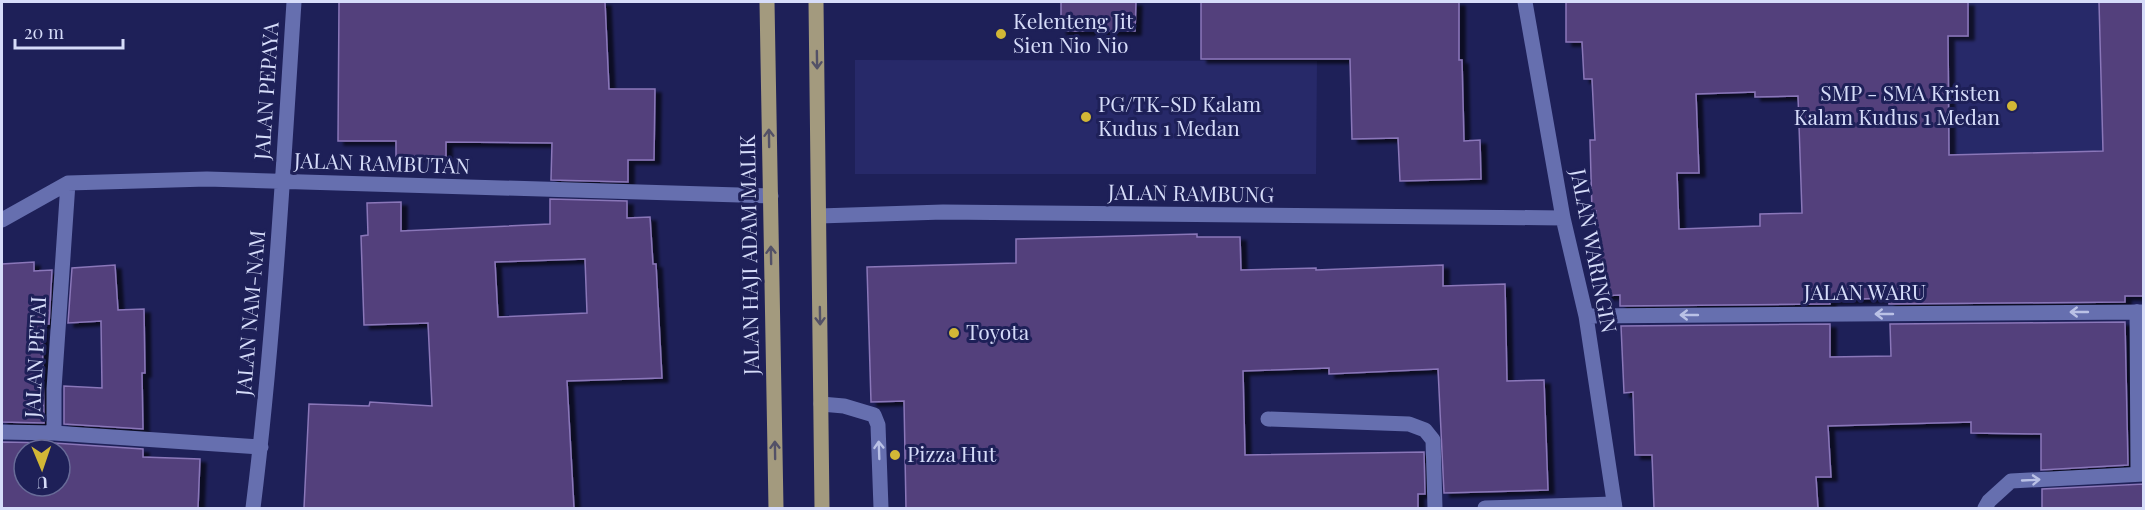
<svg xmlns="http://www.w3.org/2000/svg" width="2145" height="510" font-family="'Playfair Display',serif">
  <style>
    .built { fill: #272969 }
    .building { fill: #533f7c; stroke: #8a77b9; stroke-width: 1.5; fill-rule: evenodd; filter: url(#shadow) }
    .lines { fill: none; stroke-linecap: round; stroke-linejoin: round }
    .lane { stroke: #666faf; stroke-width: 15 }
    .street { stroke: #666faf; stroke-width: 15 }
    .primary { stroke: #a39a7e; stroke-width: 15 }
    .oneway { stroke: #535167 }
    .oneway2 { stroke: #bac1e6 }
    .poi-dot { fill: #d2b736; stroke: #1e2058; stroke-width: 2 }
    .labels { text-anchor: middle; stroke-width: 6; stroke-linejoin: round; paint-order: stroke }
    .poi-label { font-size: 21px; fill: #d6dcf9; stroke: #1e2058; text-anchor: start }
    .street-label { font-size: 21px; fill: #d6dcf9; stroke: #1e2058 }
  </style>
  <defs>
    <filter id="shadow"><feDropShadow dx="6" dy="4" stdDeviation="1.5" flood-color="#0009"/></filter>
  </defs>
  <rect width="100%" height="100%" fill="#1e2058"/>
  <path class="built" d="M 1879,2 L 2143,2 L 2143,210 L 1883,218 Z
    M 855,60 L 1317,61 L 1316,174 L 855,174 Z"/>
  <path class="building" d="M 339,2 L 605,2 L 609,89 L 655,89 L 654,160 L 628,160 L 628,182 L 551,180 L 552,143 L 446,142 L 446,156 L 396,156 L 396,141 L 338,141 Z
    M 1061,2 L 1136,2 L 1135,31 L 1061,31 Z
    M 1201,2 L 1459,2 L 1459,60 L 1462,60 L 1464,141 L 1480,140 L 1481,179 L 1400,181 L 1398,138 L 1352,139 L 1350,59 L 1201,59 Z
    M 1566,2 L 1968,2 L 1968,36 L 1948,36 L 1949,155 L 2103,151 L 2099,2 L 2144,2 L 2144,296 L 2125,296 L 2125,302 L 1889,304 L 1889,298 L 1830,300 L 1830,304 L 1620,306 L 1620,295 L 1599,296 L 1596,211 L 1592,212 L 1590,140 L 1595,140 L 1592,79 L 1584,79 L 1582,42 L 1566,42 ZM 1755,92 L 1755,97 L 1798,96 L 1802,213 L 1760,214 L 1760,226 L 1679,229 L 1677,173 L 1699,173 L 1696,94 Z
    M 550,199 L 627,201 L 627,218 L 650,217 L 653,264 L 656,264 L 662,378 L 567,381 L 574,508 L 304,508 L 309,404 L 369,406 L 370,402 L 432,406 L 428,323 L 364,325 L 361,236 L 368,235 L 367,203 L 401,202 L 401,231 L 550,224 ZM 585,259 L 587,313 L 498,317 L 495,262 Z
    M 1197,234 L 1197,237 L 1240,237 L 1241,270 L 1316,268 L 1316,270 L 1443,265 L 1443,286 L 1505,284 L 1507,381 L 1544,380 L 1548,490 L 1444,493 L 1438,369 L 1329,374 L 1329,368 L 1243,371 L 1245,455 L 1424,452 L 1425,494 L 1418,494 L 1418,508 L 906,508 L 904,401 L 871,402 L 867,267 L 1016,263 L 1016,239 Z
    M 34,262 L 34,271 L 52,270 L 49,324 L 42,324 L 44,423 L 2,422 L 2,264 Z
    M 115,265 L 118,310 L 144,309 L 145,373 L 142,373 L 143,429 L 64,424 L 64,386 L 102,388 L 101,321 L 68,323 L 72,268 Z
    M 2125,322 L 2128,465 L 2041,470 L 2041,434 L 1971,433 L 1971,422 L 1828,426 L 1831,477 L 1816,477 L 1818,508 L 1654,508 L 1652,455 L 1635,455 L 1633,392 L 1624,393 L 1621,326 L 1830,324 L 1830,357 L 1891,356 L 1890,324 Z
    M 2,442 L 54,443 L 143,449 L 143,457 L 200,459 L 198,508 L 2,508 ZM 24,450 L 60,450 L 60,486 L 24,486 Z
    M 2144,484 L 2144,508 L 2042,508 L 2042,489 Z"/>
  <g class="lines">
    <path class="lane" d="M 821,404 L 844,406 L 874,415 L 878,425 L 881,508
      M 1268,419 L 1409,424 L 1425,430 L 1433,440 L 1435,508
      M 1485,508 L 1614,504"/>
    <path class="street" d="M 1525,2 L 1563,218 L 1586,316 L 1615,508
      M 68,183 L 54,389 L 54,433 L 261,447
      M 819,216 L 943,212 L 1563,218
      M 2,220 L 68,183 L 207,179 L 771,196
      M 2137,312 L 2138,474
      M 1586,316 L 2144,312
      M 2,432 L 54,433
      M 253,508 C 274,340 283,171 294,2
      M 1985,508 L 1989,501 L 2011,481 L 2144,474"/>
    <path class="primary" d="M 767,2 L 776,508
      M 816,2 L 822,508"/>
  </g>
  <defs><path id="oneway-shaft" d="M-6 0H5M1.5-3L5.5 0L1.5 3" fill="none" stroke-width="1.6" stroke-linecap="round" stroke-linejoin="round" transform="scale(1.5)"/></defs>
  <g class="oneway">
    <use href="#oneway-shaft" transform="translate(817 60) rotate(89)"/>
    <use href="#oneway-shaft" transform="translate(769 138) rotate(-91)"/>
    <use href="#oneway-shaft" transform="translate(771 255) rotate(-91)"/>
    <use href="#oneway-shaft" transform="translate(820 316) rotate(89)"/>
    <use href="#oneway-shaft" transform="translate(775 450) rotate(-91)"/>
  </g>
  <g class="oneway2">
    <use href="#oneway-shaft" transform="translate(2079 312) rotate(180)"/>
    <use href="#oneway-shaft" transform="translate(1884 314) rotate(180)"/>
    <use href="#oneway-shaft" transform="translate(1689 315) rotate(180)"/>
    <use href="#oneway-shaft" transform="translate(879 450) rotate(-92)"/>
    <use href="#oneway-shaft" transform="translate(2031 480) rotate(-3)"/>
  </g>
  <g class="poi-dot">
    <circle cx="1001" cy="34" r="6"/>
    <circle cx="2012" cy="106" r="6"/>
    <circle cx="1086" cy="117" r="6"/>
    <circle cx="954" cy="333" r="6"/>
    <circle cx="895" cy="455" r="6"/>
  </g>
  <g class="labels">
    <g class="poi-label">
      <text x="1013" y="29">Kelenteng Jit<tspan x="1013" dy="24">Sien Nio Nio</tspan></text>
      <text x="2000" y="101" text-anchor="end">SMP - SMA Kristen<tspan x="2000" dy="24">Kalam Kudus 1 Medan</tspan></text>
      <text x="1098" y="112">PG/TK-SD Kalam<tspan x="1098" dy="24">Kudus 1 Medan</tspan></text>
      <text x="966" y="340">Toyota</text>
      <text x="907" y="462">Pizza Hut</text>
    </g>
    <g class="street-label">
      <text transform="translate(267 91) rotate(-86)" y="7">JALAN PEPAYA</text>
      <text transform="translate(382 164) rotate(2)" y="7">JALAN RAMBUTAN</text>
      <text transform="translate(1191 194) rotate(1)" y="7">JALAN RAMBUNG</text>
      <text transform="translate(1593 251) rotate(79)" y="7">JALAN WARINGIN</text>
      <text transform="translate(750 255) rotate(-91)" y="7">JALAN HAJI ADAM MALIK</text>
      <text x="1865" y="300">JALAN WARU</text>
      <text transform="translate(251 313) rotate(-85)" y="7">JALAN NAM-NAM</text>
      <text transform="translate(36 357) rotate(-87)" y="7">JALAN PETAI</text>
    </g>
  </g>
  <rect width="2145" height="510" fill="none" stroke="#d6dcf9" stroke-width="6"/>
  <g transform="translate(42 468) rotate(178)"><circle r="28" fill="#1e2058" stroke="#686b98" stroke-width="1.5"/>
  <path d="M0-4.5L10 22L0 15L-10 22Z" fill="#d2b736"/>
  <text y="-9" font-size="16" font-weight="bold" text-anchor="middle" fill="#d6dcf9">U</text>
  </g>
  <path d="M15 39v9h108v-9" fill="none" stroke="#d6dcf9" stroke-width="3"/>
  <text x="24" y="39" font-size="18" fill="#d6dcf9" stroke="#1e2058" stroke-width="4.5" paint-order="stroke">20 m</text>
</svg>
